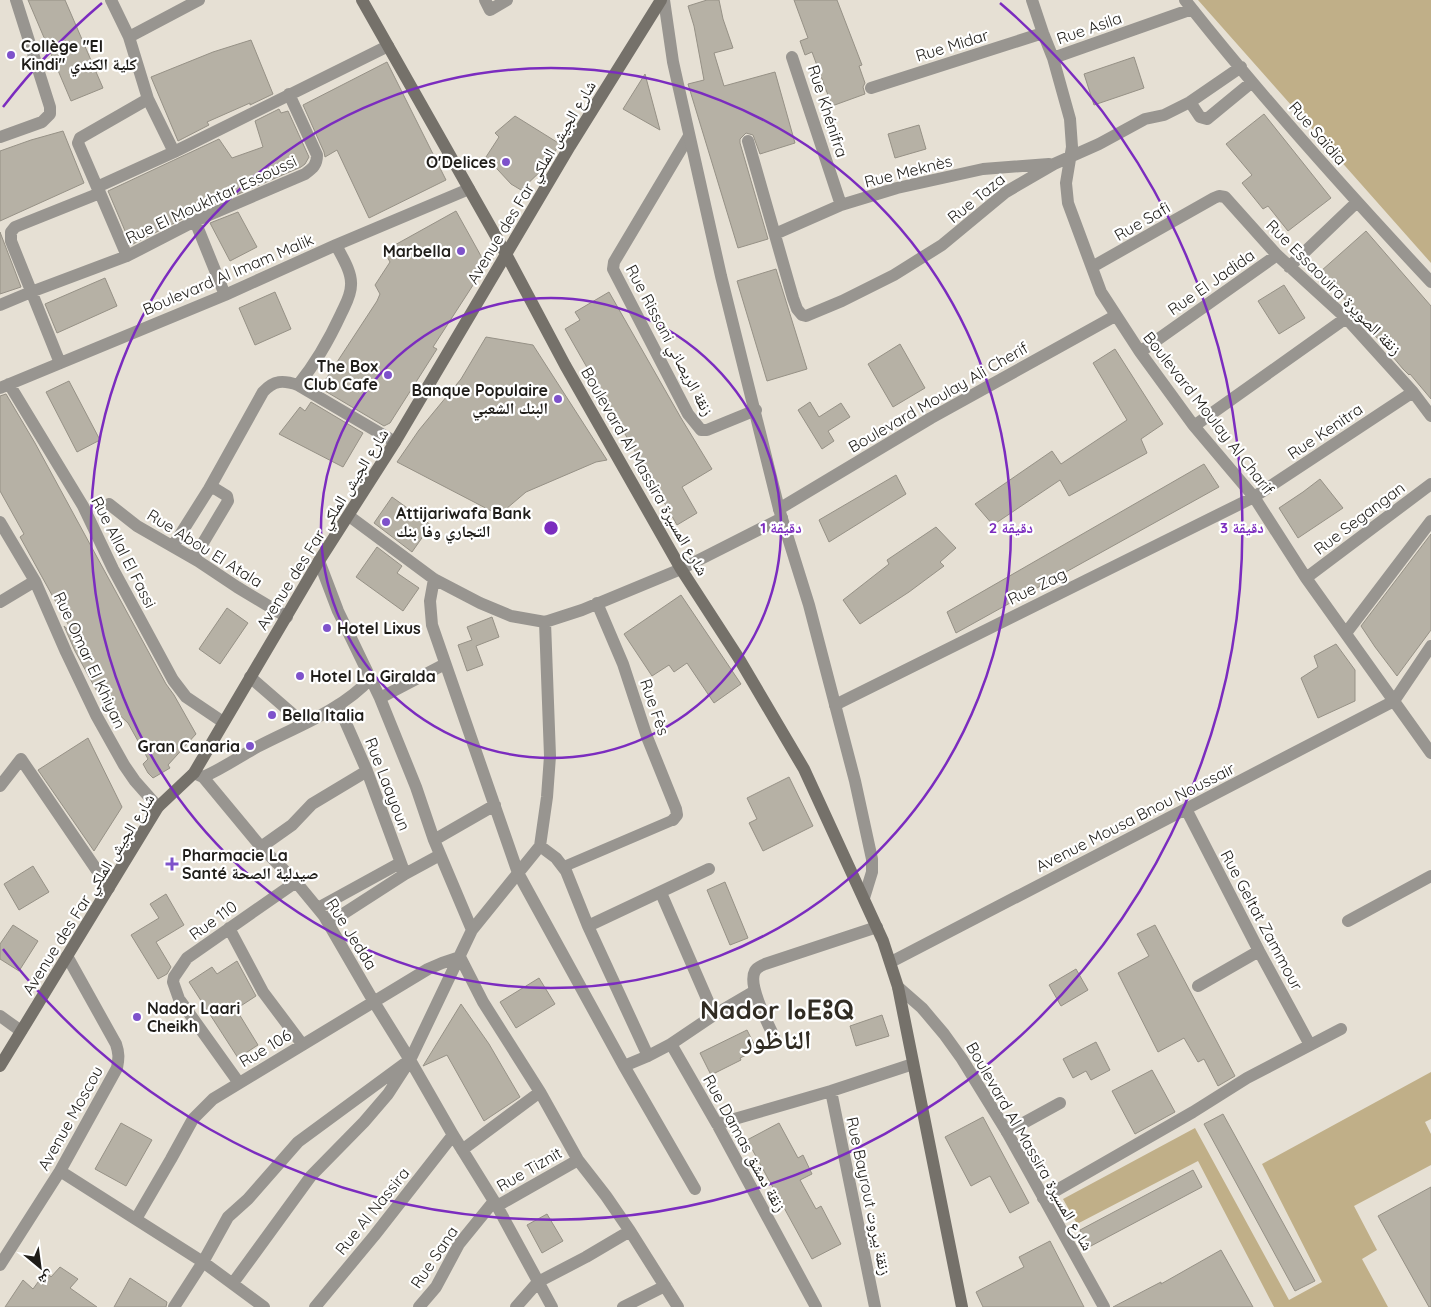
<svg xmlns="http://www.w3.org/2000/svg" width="1431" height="1307" font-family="Quicksand,'Noto Naskh Arabic','Noto Sans Tifinagh',sans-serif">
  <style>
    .green { fill: #c0af88 }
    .building { fill: #b6b1a5; stroke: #969186 }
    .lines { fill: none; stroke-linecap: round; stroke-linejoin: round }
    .pedestrian { stroke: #989590; stroke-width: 11 }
    .minor { stroke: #989590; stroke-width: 12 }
    .tertiary { stroke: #989590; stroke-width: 12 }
    .secondary { stroke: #75716a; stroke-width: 12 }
    .ring { fill: none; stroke: #7b2cbf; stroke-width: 2.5 }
    .poi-dot { fill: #7e52cb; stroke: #fff; stroke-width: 2 }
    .labels { text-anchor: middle; stroke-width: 4.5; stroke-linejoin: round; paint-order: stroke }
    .street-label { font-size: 16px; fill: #1f1d19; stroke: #fff }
    .poi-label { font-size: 16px; font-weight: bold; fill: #1f1d19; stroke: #fff; text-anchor: start }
    .town-label { font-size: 26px; font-weight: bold; fill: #312c23; stroke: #fff }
    .centre { fill: #7b2cbf; stroke: #fff; stroke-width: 2.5 }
    .ring-label { font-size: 15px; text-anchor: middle; font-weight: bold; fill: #7b2cbf; stroke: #fff; stroke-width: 4.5; stroke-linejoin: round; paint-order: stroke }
  </style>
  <rect width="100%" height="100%" fill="#e6e0d4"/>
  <path class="green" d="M 1198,0 L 1431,0 L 1431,263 Z
    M 1431,1072 L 1431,1119 L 1425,1122 L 1431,1134 L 1431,1165 L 1354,1206 L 1377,1250 L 1362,1259 L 1388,1307 L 1274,1307 L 1198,1161 L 1077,1224 L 1063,1199 L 1195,1128 L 1289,1300 L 1322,1282 L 1262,1164 Z"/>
  <path class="building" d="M 28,0 L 65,0 L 103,88 L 71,101 Z
    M 707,0 L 719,0 L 723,19 L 733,48 L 714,53 L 724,86 L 775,72 L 795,143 L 760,154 L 753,135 L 746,133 L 740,139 L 740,143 L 768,239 L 738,248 L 688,84 L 704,80 L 694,26 L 688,6 Z
    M 794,0 L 837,0 L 862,65 L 859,66 L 865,83 L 863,87 L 865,94 L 832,106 L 812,52 L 805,55 L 800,41 L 808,38 Z
    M 251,40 L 273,94 L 250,105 L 250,103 L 207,122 L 209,125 L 178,141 L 151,77 L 213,52 Z
    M 1134,57 L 1144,88 L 1094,105 L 1084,74 Z
    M 387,62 L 446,180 L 369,218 L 337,150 L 325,157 L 324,152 L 303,105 Z
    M 645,74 L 660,130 L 623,109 Z
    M 279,109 L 281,113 L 288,111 L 309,157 L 305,164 L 301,167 L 192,214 L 131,245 L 108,191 L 219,139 L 232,158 L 263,147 L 255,121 Z
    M 1264,114 L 1331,198 L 1288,231 L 1268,206 L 1263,209 L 1242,183 L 1252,175 L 1226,144 Z
    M 515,116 L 560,144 L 544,168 L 521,190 L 511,184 L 486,157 L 499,137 L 495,133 Z
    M 919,125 L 926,149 L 895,158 L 888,134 Z
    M 63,131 L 84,183 L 0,221 L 0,151 L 31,140 Z
    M 456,211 L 486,265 L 433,347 L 437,349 L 390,423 L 384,426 L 320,388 L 377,301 L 380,294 L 375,285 L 390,262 L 384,251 Z
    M 238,212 L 257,247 L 230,261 L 210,223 Z
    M 1366,231 L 1431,306 L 1431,399 L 1410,374 L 1409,375 L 1403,369 L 1321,271 Z
    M 0,232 L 21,287 L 0,294 Z
    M 776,269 L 807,369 L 767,381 L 737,281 Z
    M 105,278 L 117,306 L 57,333 L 45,304 Z
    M 1284,285 L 1305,318 L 1279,334 L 1258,301 Z
    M 275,292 L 291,329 L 255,345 L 239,308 Z
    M 609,292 L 681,418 L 712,469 L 682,487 L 697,513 L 677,525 L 565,329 L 580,320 L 575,312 Z
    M 486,337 L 533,345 L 607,460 L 596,462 L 526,492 L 499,515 L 397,462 L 419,430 L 461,379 Z
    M 900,344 L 925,388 L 893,407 L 868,364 Z
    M 1115,349 L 1163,424 L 1141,439 L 1147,453 L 1069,496 L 1060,480 L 993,525 L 975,504 L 1052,451 L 1061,464 L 1127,420 L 1093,363 Z
    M 69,381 L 100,440 L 77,452 L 46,392 Z
    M 6,394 L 35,443 L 166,684 L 174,695 L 196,734 L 168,765 L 170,768 L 153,778 L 148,773 L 143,764 L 148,759 L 128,723 L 100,697 L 75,651 L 64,626 L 74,635 L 20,537 L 24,534 L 0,491 L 0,396 Z
    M 311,402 L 363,433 L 343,467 L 279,434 L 300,407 L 305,411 Z
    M 810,402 L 819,417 L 841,403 L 850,417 L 828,431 L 834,441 L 822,449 L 798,410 Z
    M 1204,464 L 1219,487 L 956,633 L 947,612 Z
    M 896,475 L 906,494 L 829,542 L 819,520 Z
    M 1320,479 L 1343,508 L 1298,538 L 1279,508 L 1303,492 Z
    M 392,497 L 431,525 L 412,552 L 374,523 Z
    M 936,527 L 956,548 L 940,562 L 944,566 L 909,592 L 860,624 L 843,600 L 889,564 L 887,560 Z
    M 1431,534 L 1431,630 L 1397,676 L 1375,647 L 1361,626 Z
    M 377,547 L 402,566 L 397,573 L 419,588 L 403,611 L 356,577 Z
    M 681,595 L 741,684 L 714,703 L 687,663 L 674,672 L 669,665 L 652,676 L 624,634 Z
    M 227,608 L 248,623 L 220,664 L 199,649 Z
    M 492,617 L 499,637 L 476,646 L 483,665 L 467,671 L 458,645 L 472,640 L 467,627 Z
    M 1336,644 L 1355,670 L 1355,701 L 1318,718 L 1301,678 L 1318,667 L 1314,656 Z
    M 88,738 L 122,807 L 94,851 L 38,770 Z
    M 789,777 L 813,826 L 763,851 L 749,823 L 757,819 L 747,798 Z
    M 33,866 L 49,892 L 19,910 L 4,884 Z
    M 725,882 L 748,938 L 730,945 L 707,890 Z
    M 166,894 L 184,925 L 156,942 L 171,967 L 167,974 L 158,979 L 131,935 L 159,918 L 150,904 Z
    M 13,925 L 38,941 L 19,971 L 0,959 L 0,944 Z
    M 1155,925 L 1235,1076 L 1218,1086 L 1204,1059 L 1198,1062 L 1184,1038 L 1158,1052 L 1118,973 L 1149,956 L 1137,934 Z
    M 237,961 L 256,996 L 236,1009 L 258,1045 L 238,1058 L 189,982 L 212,967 L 217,974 Z
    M 1076,969 L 1088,990 L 1061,1006 L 1049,985 Z
    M 539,978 L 555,1004 L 516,1028 L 500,1002 Z
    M 461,1004 L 489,1044 L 520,1097 L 484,1121 L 447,1055 L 423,1066 Z
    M 882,1015 L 889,1036 L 856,1046 L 850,1026 Z
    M 747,1030 L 757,1050 L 740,1058 L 741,1060 L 711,1075 L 700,1053 Z
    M 1096,1042 L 1110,1070 L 1091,1080 L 1086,1071 L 1073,1078 L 1063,1059 Z
    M 1152,1070 L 1175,1112 L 1135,1134 L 1112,1091 Z
    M 1223,1114 L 1315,1281 L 1295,1291 L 1204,1124 Z
    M 983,1117 L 1029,1203 L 1010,1213 L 990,1176 L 971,1186 L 945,1137 Z
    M 121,1123 L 152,1140 L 126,1186 L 95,1169 Z
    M 779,1123 L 798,1158 L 803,1155 L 812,1174 L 800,1180 L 816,1209 L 821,1206 L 841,1244 L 812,1259 L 747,1140 Z
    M 1193,1170 L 1202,1187 L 1089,1247 L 1080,1230 Z
    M 1431,1187 L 1431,1307 L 1429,1307 L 1378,1216 Z
    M 547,1214 L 563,1241 L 542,1253 L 527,1225 Z
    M 1050,1241 L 1084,1307 L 983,1307 L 976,1292 L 1024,1267 L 1019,1257 Z
    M 1221,1250 L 1253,1307 L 1113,1307 L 1161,1282 L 1161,1284 Z
    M 60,1267 L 78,1279 L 70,1288 L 97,1307 L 5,1307 L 23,1280 L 33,1289 L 46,1271 L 51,1277 Z
    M 130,1278 L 167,1302 L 166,1307 L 114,1307 Z"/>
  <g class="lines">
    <path class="pedestrian" d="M 563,867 L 673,820"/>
    <path class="minor" d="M 111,0 L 129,37 L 148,99 L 174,152
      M 485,0 L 490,10 L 507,0
      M 1032,0 L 1043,33 L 1053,58 L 1070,119 L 1072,147 L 1066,183 L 1068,203 L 1101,292 L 1140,352 L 1194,426 L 1254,497 L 1306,578 L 1431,753
      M 1185,0 C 1262,98 1346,191 1431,282
      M 129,37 L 199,0
      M 792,57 L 841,205
      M 1053,58 L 1192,9
      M 871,88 L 1043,33
      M 1190,102 L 1200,117 L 1207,119 L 1252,82
      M 689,136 L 614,262 L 613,269 L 688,414 L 701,430 L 707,430 L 756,410
      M 0,137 L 42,122 L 50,114 L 50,107 L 16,0
      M 748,141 L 793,298 L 797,309 L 802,315 L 806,316 L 842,301 L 894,275 L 942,245 L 1006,192 L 1054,164 L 1099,144 L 1145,119 L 1164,115 L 1190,102 L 1241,67
      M 97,187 L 78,143 L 80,138 L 148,99
      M 100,193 L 97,187 L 174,152 L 388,46
      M 195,221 L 225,295
      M 775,234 L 841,205 L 897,188 L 983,169 L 1049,164
      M 1092,267 L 1214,198 L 1219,196 L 1225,197 L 1277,255 L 1346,318 L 1413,392 L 1431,416
      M 1289,267 L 1357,202
      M 0,305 L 31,292 L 127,256 L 195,221 L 305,174 C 313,168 317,165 317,155 L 289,94
      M 1140,352 L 1277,255
      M 60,363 L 11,241 L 11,232 L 15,227 L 100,193 L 127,256
      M 9,384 L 83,506 L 113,569 L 173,680 L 186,697 L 223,722
      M 298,385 L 395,442
      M 0,388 L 225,295 L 336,245 L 469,189
      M 1194,426 L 1346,318
      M 109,504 L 137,526 L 198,561 L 237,587 L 287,617
      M 779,509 L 931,418 L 1115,316
      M 349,516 L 434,579 L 480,603 L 511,616 L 545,622 L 582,610 L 681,569 L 782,518
      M 0,522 L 35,581 L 66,652 L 96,715 L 124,765 L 135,781 L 158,807
      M 173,546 L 209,489 L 263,392 C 274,380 283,380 298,385 C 316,363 329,340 341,314 C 345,305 351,296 351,285 C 352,272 342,257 336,245
      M 194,558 L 228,501 L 227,496 L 214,488 L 209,489
      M 319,561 L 338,611 L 380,698 L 416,787 L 434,840 L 472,930
      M 1306,578 L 1431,484
      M 434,579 L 430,601 L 432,625 L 518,873 L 624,1066 L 695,1189
      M 0,602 L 35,581
      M 597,603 L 623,664 L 647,737 L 676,809 L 677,815 L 673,820
      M 1346,633 L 1431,521
      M 250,677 L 303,723
      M 380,698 L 445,664
      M 338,705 L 367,771 L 405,874
      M 835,705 L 1254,497 L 1413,392
      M 194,773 L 203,777 L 261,847 L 296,882 L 324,916 L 374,1002 L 410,1060 L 453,1135 L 497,1206 L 552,1307
      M 203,777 C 222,769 239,757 257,747 C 295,727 341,711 370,679
      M 0,786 L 21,759 L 109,888
      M 1186,809 L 1259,951 L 1310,1045
      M 434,840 L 495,805
      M 540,846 L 556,858 L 566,871 L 588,926 L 648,1056 L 671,1044 L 717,1124 L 816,1307
      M 261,847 L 292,825 L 312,804 L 367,771
      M 661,893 L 714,1015
      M 318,908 L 400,863
      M 1348,921 L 1431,876
      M 329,923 L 405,874 L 440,855
      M 588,926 L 709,869
      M 229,928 L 263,992 L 302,1044
      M 460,957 L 483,1002 L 540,1092 L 578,1160 L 606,1196 L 630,1231 L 678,1307
      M 891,962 L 1394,701 L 1431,646
      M 1198,986 L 1259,951
      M 0,1016 L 21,1031
      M 774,1037 C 768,1023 747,985 755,971 C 757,967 761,966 765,964 L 877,927
      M 671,1044 L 714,1015 L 755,991
      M 624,1066 L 648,1056
      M 239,1083 L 179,999 L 173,982 L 174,977 L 187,958 L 296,882
      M 831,1091 L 875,1307
      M 717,1124 L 831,1091 L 913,1064
      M 1007,1132 L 1060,1103
      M 462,1150 L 540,1092
      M 60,1171 L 203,1262 L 264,1307
      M 1043,1198 L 1193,1112 L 1247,1078 L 1341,1029
      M 497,1206 L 578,1160
      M 136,1219 L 171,1159 L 193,1119 L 213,1099 L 428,969 L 442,963 L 460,957
      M 0,1265 L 60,1171 L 117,1068 C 119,1058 119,1053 116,1044 L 67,956
      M 233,1283 L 311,1176 L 364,1122 L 388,1094 L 410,1060 L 472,930 L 540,846 L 547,797 L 550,756 L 545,622
      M 174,1307 L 203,1262 L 228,1217 L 248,1199 L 298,1142 L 404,1064
      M 315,1307 L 374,1236 L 453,1135
      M 419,1307 L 436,1287 L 459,1244 L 494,1201
      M 516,1307 L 538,1282 L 586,1257 L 630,1231
      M 623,1307 L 665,1286"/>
    <path class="tertiary" d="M 664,0 L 673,62 L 721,276 L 779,509 L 809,605 L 855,781 L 872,859 L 872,872 L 864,898
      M 898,987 L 922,1008 L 944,1034 L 962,1059 L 1007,1132 L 1104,1307"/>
    <path class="secondary" d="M 362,0 L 506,254 L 565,365 L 681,569 L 738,657 L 804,769 L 883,941 L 898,987 L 962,1307
      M 0,1066 L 158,807 L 194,773 L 319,561 L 395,442 L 570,146 L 661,0"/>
  </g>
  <g class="ring">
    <circle cx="551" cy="528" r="230"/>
    <circle cx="551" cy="528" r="460"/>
    <path d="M3 107A691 691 0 0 1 102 3M1000 3A691 691 0 1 1 3 949"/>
  </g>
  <g class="poi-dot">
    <circle cx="11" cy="55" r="5"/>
    <circle cx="506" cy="162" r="5"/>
    <circle cx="461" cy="251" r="5"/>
    <circle cx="388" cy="375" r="5"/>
    <circle cx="558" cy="399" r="5"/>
    <circle cx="386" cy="522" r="5"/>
    <circle cx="327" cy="628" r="5"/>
    <circle cx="300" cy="676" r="5"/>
    <circle cx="272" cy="715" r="5"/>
    <circle cx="250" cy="746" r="5"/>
    <path d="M169.5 856.5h5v5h5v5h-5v5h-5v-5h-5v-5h5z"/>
    <circle cx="137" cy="1017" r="5"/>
  </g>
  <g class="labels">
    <g class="street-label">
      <text transform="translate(1089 28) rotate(-19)" y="6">Rue Asila</text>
      <text transform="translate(952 45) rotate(-17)" y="6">Rue Midar</text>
      <text transform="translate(828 111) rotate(72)" y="6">Rue Khénifra</text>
      <text transform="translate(1318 133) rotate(49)" y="6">Rue Saïdia</text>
      <text transform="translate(908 171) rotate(-14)" y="6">Rue Meknès</text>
      <text transform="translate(531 182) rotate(-59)" y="6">Avenue des Far شارع الجيش الملكي</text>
      <text transform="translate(976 198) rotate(-39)" y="6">Rue Taza</text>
      <text transform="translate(211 199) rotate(-25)" y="6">Rue El Moukhtar Essoussi</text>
      <text transform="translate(1142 221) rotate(-30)" y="6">Rue Safi</text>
      <text transform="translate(228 274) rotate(-23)" y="6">Boulevard Al Imam Malik</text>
      <text transform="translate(1211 282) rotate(-35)" y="6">Rue El Jadida</text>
      <text transform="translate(1334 287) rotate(45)" y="6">Rue Essaouira زنقة الصويرة</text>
      <text transform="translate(670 340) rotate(62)" y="6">Rue Rissani زنقة الريصاني</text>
      <text transform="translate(938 397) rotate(-30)" y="6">Boulevard Moulay Ali Cherif</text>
      <text transform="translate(1209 413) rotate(52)" y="6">Boulevard Moulay Al Charif</text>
      <text transform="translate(1325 431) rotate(-34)" y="6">Rue Kenitra</text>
      <text transform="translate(645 471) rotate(60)" y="6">Boulevard Al Massira شارع المسيرة</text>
      <text transform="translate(1359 518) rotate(-37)" y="6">Rue Segangan</text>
      <text transform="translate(322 529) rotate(-58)" y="6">Avenue des Far شارع الجيش الملكي</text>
      <text transform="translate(205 548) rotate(32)" y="6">Rue Abou El Atala</text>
      <text transform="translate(124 552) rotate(63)" y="6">Rue Allal El Fassi</text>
      <text transform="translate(1037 586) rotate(-26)" y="6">Rue Zag</text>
      <text transform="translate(90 660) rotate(65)" y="6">Rue Omar El Khiyan</text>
      <text transform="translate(655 707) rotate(71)" y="6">Rue Fès</text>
      <text transform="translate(388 784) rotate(69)" y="6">Rue Laayoun</text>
      <text transform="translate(1135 817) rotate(-27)" y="6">Avenue Mousa Bnou Noussair</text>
      <text transform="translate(88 894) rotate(-58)" y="6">Avenue des Far شارع الجيش الملكي</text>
      <text transform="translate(213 920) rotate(-36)" y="6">Rue 110</text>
      <text transform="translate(1262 920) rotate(62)" y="6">Rue Geltat Zammour</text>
      <text transform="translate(352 934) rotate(58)" y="6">Rue Jedda</text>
      <text transform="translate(265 1048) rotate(-31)" y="6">Rue 106</text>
      <text transform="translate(70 1118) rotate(-61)" y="6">Avenue Moscou</text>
      <text transform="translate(745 1143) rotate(61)" y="6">Rue Damas زنقة دمشق</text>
      <text transform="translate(1030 1146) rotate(60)" y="6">Boulevard Al Massira شارع المسيرة</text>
      <text transform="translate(529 1169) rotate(-30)" y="6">Rue Tiznit</text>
      <text transform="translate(869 1196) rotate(78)" y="6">Rue Bayrout زنقة بيروت</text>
      <text transform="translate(372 1211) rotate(-51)" y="6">Rue Al Nassira</text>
      <text transform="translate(434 1257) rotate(-56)" y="6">Rue Sana</text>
    </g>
    <g class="poi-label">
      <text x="21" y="52">Collège "El<tspan x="21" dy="18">Kindi" كلية الكندي</tspan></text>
      <text x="496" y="168" text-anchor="end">O'Delices</text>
      <text x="451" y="257" text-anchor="end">Marbella</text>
      <text x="378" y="372" text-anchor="end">The Box<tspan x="378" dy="18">Club Cafe</tspan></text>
      <text x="548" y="396" text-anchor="end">Banque Populaire<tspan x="548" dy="18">البنك الشعبي</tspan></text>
      <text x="396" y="519">Attijariwafa Bank<tspan x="396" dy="18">التجاري وفا بنك</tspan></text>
      <text x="337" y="634">Hotel Lixus</text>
      <text x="310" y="682">Hotel La Giralda</text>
      <text x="282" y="721">Bella Italia</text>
      <text x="240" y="752" text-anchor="end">Gran Canaria</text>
      <text x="182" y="861">Pharmacie La<tspan x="182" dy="18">Santé صيدلية الصحة</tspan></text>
      <text x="147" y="1014">Nador Laari<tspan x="147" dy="18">Cheikh</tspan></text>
    </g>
    <g class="town-label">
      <text x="777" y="1019">Nador ⵏⴰⴹⵓⵕ<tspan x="777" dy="30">الناظور</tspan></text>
    </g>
  </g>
  <circle cx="551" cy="528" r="8" class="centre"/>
  <g class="ring-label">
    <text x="781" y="533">1 دقيقة</text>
    <text x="1011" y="533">2 دقيقة</text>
    <text x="1242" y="533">3 دقيقة</text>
  </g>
  <g transform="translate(40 1267) rotate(151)" stroke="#ffffff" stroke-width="4" paint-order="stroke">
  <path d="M0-4L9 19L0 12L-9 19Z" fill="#1f1d19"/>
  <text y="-8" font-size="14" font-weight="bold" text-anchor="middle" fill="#1f1d19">ش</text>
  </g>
</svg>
